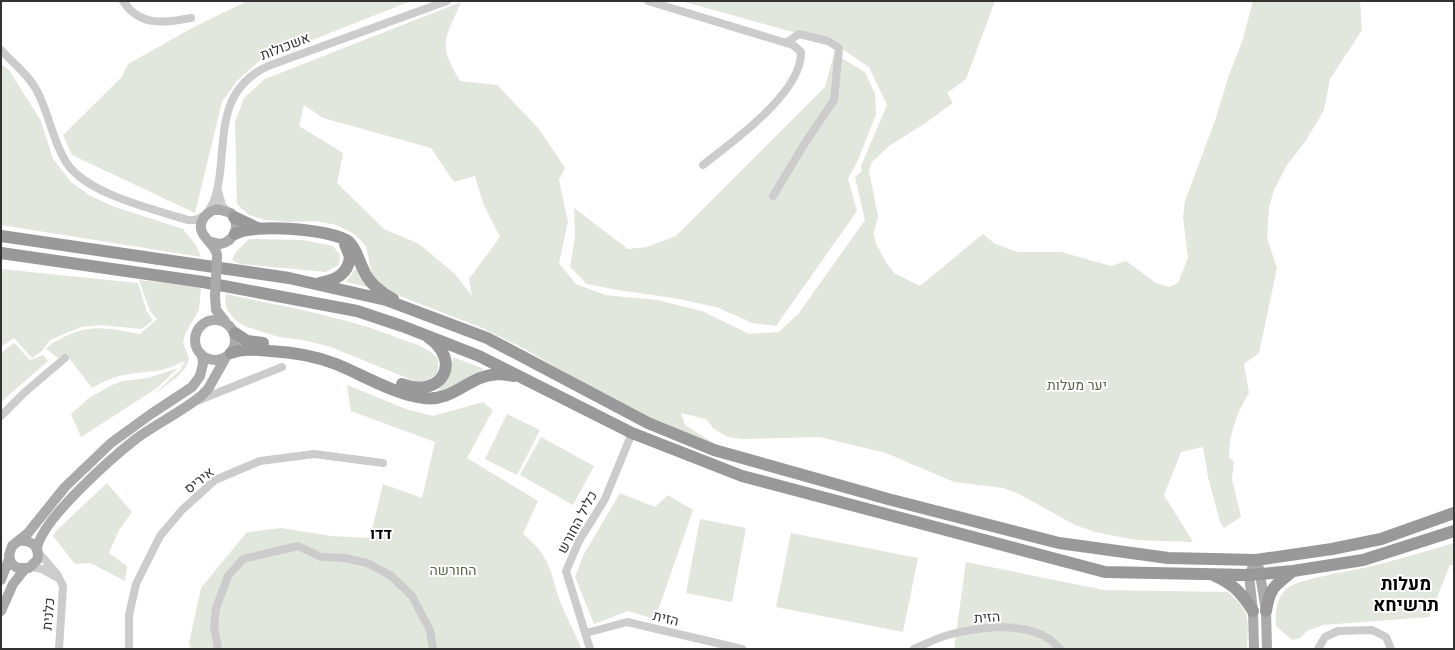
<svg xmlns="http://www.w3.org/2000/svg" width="1455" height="650" font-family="'Space Grotesk',Heebo,sans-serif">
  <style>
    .green { fill: #e1e7dc; fill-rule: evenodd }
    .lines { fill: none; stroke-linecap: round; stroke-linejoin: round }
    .minor { stroke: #ccc; stroke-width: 8 }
    .major { stroke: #aaa; stroke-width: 10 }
    .highway { stroke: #999; stroke-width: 12 }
    .major-bridge { stroke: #aaa; stroke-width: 10 }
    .labels { text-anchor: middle; stroke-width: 4; stroke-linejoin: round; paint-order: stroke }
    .street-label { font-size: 14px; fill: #323232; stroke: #fff }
    .park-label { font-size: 14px; fill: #556944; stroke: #fff }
    .neighbourhood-label { font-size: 15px; font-weight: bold; fill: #000; stroke: #fff }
    .district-label { font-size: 18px; font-weight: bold; fill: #000; stroke: #fff }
  </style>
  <rect width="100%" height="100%" fill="#fff"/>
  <path class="green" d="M 247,1 L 411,1 L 259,61 L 237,81 L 222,102 L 195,213 L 72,155 L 63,135 L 121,78 L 128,64 L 194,27 Z
    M 681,1 L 995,1 L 966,79 L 947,93 L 953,103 L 924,124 L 889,146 L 872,162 L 869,171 L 878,216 L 874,233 L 876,244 L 886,262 L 894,273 L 920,286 L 983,234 L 995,244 L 1018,252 L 1061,252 L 1111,266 L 1126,261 L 1156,283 L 1169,287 L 1178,283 L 1188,258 L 1183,217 L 1185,201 L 1216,118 L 1228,78 L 1242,42 L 1253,1 L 1360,1 L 1362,30 L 1330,79 L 1324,110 L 1305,142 L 1287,165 L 1274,190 L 1269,207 L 1267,238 L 1277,268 L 1259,353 L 1244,364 L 1249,393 C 1237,412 1229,434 1229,457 L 1234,462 L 1232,479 L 1241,517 L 1224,528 L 1220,522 L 1208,477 L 1203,447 L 1181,452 L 1164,495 L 1193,542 L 1135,540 L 1095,532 L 1075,525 L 1019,494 L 1003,488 L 954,482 L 886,453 L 820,437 L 741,439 L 728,437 L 714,429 L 706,419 L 681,413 L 685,425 L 718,446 L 614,402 L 525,349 L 482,328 L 392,293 L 372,275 L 366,246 L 354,234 L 336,225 L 316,221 L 288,222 L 265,220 L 249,215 L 237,204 L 235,122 L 244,98 L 265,79 L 461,2 C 445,40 437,43 460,81 L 497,85 L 539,129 L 565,168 L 559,180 L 568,222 L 559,263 L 576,284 L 605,295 L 657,300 L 702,311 L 749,334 L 779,332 L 799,313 L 865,220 L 855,177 L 862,171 L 861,166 L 887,105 L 869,67 L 833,43 ZM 304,105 L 323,118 L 431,148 L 454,182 L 475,176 L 483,203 L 500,237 L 469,279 L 472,296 L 455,274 L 419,244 L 384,229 L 337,183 L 343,153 L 299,126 Z
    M 834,54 L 865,72 L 875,94 L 876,114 L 858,160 L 848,179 L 857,211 L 776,326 L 752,323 L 719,308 L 680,299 L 618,290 L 587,284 L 570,267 L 575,237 L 574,208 L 628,249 L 647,247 L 676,236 L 825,87 Z
    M 1,64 L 9,70 L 41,121 L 53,159 L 71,182 L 89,195 L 112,206 L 183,229 L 196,245 L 201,257 L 1,225 Z
    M 249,239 L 303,240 L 333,246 L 340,255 L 339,265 L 325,272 L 240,264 L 232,260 L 236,252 Z
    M 356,268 L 359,277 L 368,287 L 346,282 Z
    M 1,269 L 138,283 L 147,312 L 153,320 L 142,329 L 100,325 L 81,327 L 50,340 L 42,351 L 32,358 L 14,338 L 1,347 Z
    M 139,280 L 201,287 L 199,310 L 186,332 L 183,342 L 189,359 L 186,367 L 177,377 L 152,396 L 180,370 L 185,361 C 176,365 165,370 155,371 C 128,374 116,374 92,388 L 66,354 L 58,358 L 46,349 C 51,343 57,341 64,337 C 92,323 110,329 140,334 L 157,319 L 150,311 Z
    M 226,294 C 286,307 349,317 406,341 C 418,345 430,349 438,359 L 438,371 C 433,380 423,382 414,381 L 331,347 L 303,340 L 279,337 L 244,326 L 235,320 L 228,311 L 225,303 Z
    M 14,343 L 30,360 L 43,355 L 48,361 L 1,402 L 1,353 Z
    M 453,357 L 484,369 L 449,390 L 433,394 C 447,384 451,374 453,357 Z
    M 178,368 L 157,388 L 81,437 L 71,414 L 89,398 L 112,385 L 123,381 L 148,378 Z
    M 347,385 L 406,409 L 433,416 L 483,402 L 493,410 L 467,458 L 538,501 L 523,534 C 553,559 549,571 561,604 C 567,619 576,633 581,649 L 191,649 L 189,643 L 201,588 L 247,532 L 281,528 L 331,536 L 370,538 L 383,484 L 422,498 L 435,442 L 351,411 Z
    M 507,414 L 540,430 L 517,475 L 485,459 Z
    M 541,437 L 594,466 L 573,505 L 520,475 Z
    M 107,483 L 132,512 L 119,530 L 109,553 L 127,566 L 125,581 L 90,563 L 75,564 L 53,536 L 56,531 Z
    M 620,493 L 655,507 L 668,495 L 693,510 L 655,619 L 628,611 L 594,624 L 575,577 L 584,554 Z
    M 700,519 L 746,528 L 732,602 L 686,593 Z
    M 791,533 L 918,558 L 903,632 L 776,607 Z
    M 1454,543 L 1454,565 L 1450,565 L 1429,617 L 1323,625 L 1307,631 L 1300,638 L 1292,640 L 1276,626 C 1275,612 1276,599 1286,589 C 1295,580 1345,572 1359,569 C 1391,562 1423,552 1454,543 Z
    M 966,562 L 1104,590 L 1228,592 C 1252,613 1248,619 1247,649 L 954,649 Z"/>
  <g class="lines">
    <path class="minor" d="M 123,1 C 140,27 165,23 191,18
      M 648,1 L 793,45 L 801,52 C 802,93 733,141 703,165
      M 1,50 C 13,63 29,75 37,91 C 49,113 52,140 66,162 C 86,194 153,209 188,220 L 195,220 L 205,215
      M 218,191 L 222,205 L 227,211
      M 773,196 L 805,143 L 834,100 L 839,48 L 828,41 L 799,34 L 786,43
      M 207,213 C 216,201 218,188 220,173 C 225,128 221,88 268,66 L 447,1
      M 197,401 L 282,367
      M 1,416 L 25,392 L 65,358
      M 38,552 L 57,574 L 63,586 L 59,649
      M 32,567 L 42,569 L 56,577
      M 586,633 L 627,622 L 742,649
      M 129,649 L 129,615 L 136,584 L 160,536 L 182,510 L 215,480 L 260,461 L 314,454 L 383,463
      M 218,649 L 214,626 L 216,608 L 228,576 L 243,559 L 298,546 L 321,557 L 345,558 L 367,563 L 390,575 L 412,596 L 430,630 L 433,649
      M 590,649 L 566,571 L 579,541 L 605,499 L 632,433
      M 914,649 C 925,644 937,638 948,635 C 978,627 1022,621 1049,639 C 1053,641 1056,646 1060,649
      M 1318,649 L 1325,637 L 1338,631 L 1372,630 L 1386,637 L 1391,649"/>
    <path class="major" d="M 208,241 L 220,244 C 235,241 241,226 231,213 L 217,209 C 210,211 205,214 202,221 C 196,236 215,242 217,255
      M 215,296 L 216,310 L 225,321
      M195 340a20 20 0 1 1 40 0a20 20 0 1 1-40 0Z
      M 18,541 C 31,539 41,547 37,560 L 29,568 L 17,568 L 11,563 L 9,555 L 12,546 L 28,533 L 65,487 L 111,443 L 151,414 L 192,387 L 200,376 L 203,364 L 202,355
      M 37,550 C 38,522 114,456 137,438 C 158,423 181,412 201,396 L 208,389 L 226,357
      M 1259,568 L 1266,611 L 1267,649
      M 1,580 L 9,559
      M 1,611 L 13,584 L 25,569
      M 1254,649 L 1253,611 L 1249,575 L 1256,560"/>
    <path class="highway" d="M 234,217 L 257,228
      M 235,234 C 252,223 333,229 349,242 C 357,250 358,259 363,269 C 368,282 381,293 393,299
      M 1,236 L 289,278 L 386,300 L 487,338 L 648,423 L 714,450 L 888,499 L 1059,543 L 1168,558 L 1256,560 L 1332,549 L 1381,539 L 1454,513
      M 1,253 L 203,282 L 357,311 L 402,326 L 479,356 L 632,433 L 742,476 L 1105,572 L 1249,575 L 1293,571 L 1363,560 L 1454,531
      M 320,283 C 336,280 348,274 350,257 L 345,244
      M 235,333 L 247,341 L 263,343
      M 231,353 C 244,348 257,350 270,351 C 292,352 315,356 336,364 C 363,375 396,395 424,398 C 447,401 461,386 480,378 C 492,373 502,374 514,376
      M 402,384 C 442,399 463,361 428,337
      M 1215,576 C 1234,584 1243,595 1253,611
      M 1266,611 C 1270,586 1275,586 1293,571"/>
    <path class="major-bridge" d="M 215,296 L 217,258"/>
  </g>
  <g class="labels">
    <g class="street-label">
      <text transform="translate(285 46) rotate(-21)" y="5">אשכולות</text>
      <text transform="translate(199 480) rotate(-38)" y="5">איריס</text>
      <text transform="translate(577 522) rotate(-62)" y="5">כליל החורש</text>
      <text transform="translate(48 614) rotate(-85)" y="5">כלנית</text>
      <text transform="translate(987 617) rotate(-4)" y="5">הזית</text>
      <text transform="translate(666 618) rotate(14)" y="5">הזית</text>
    </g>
    <g class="park-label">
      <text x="1077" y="390">יער מעלות</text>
      <text x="453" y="575">החורשה</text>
    </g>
    <g class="neighbourhood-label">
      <text x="381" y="539">דדו</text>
    </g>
    <g class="district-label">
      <text x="1406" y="590">מעלות<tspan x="1406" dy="21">תרשיחא</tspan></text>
    </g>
  </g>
  <rect width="1455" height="650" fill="none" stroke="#323232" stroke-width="4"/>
</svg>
